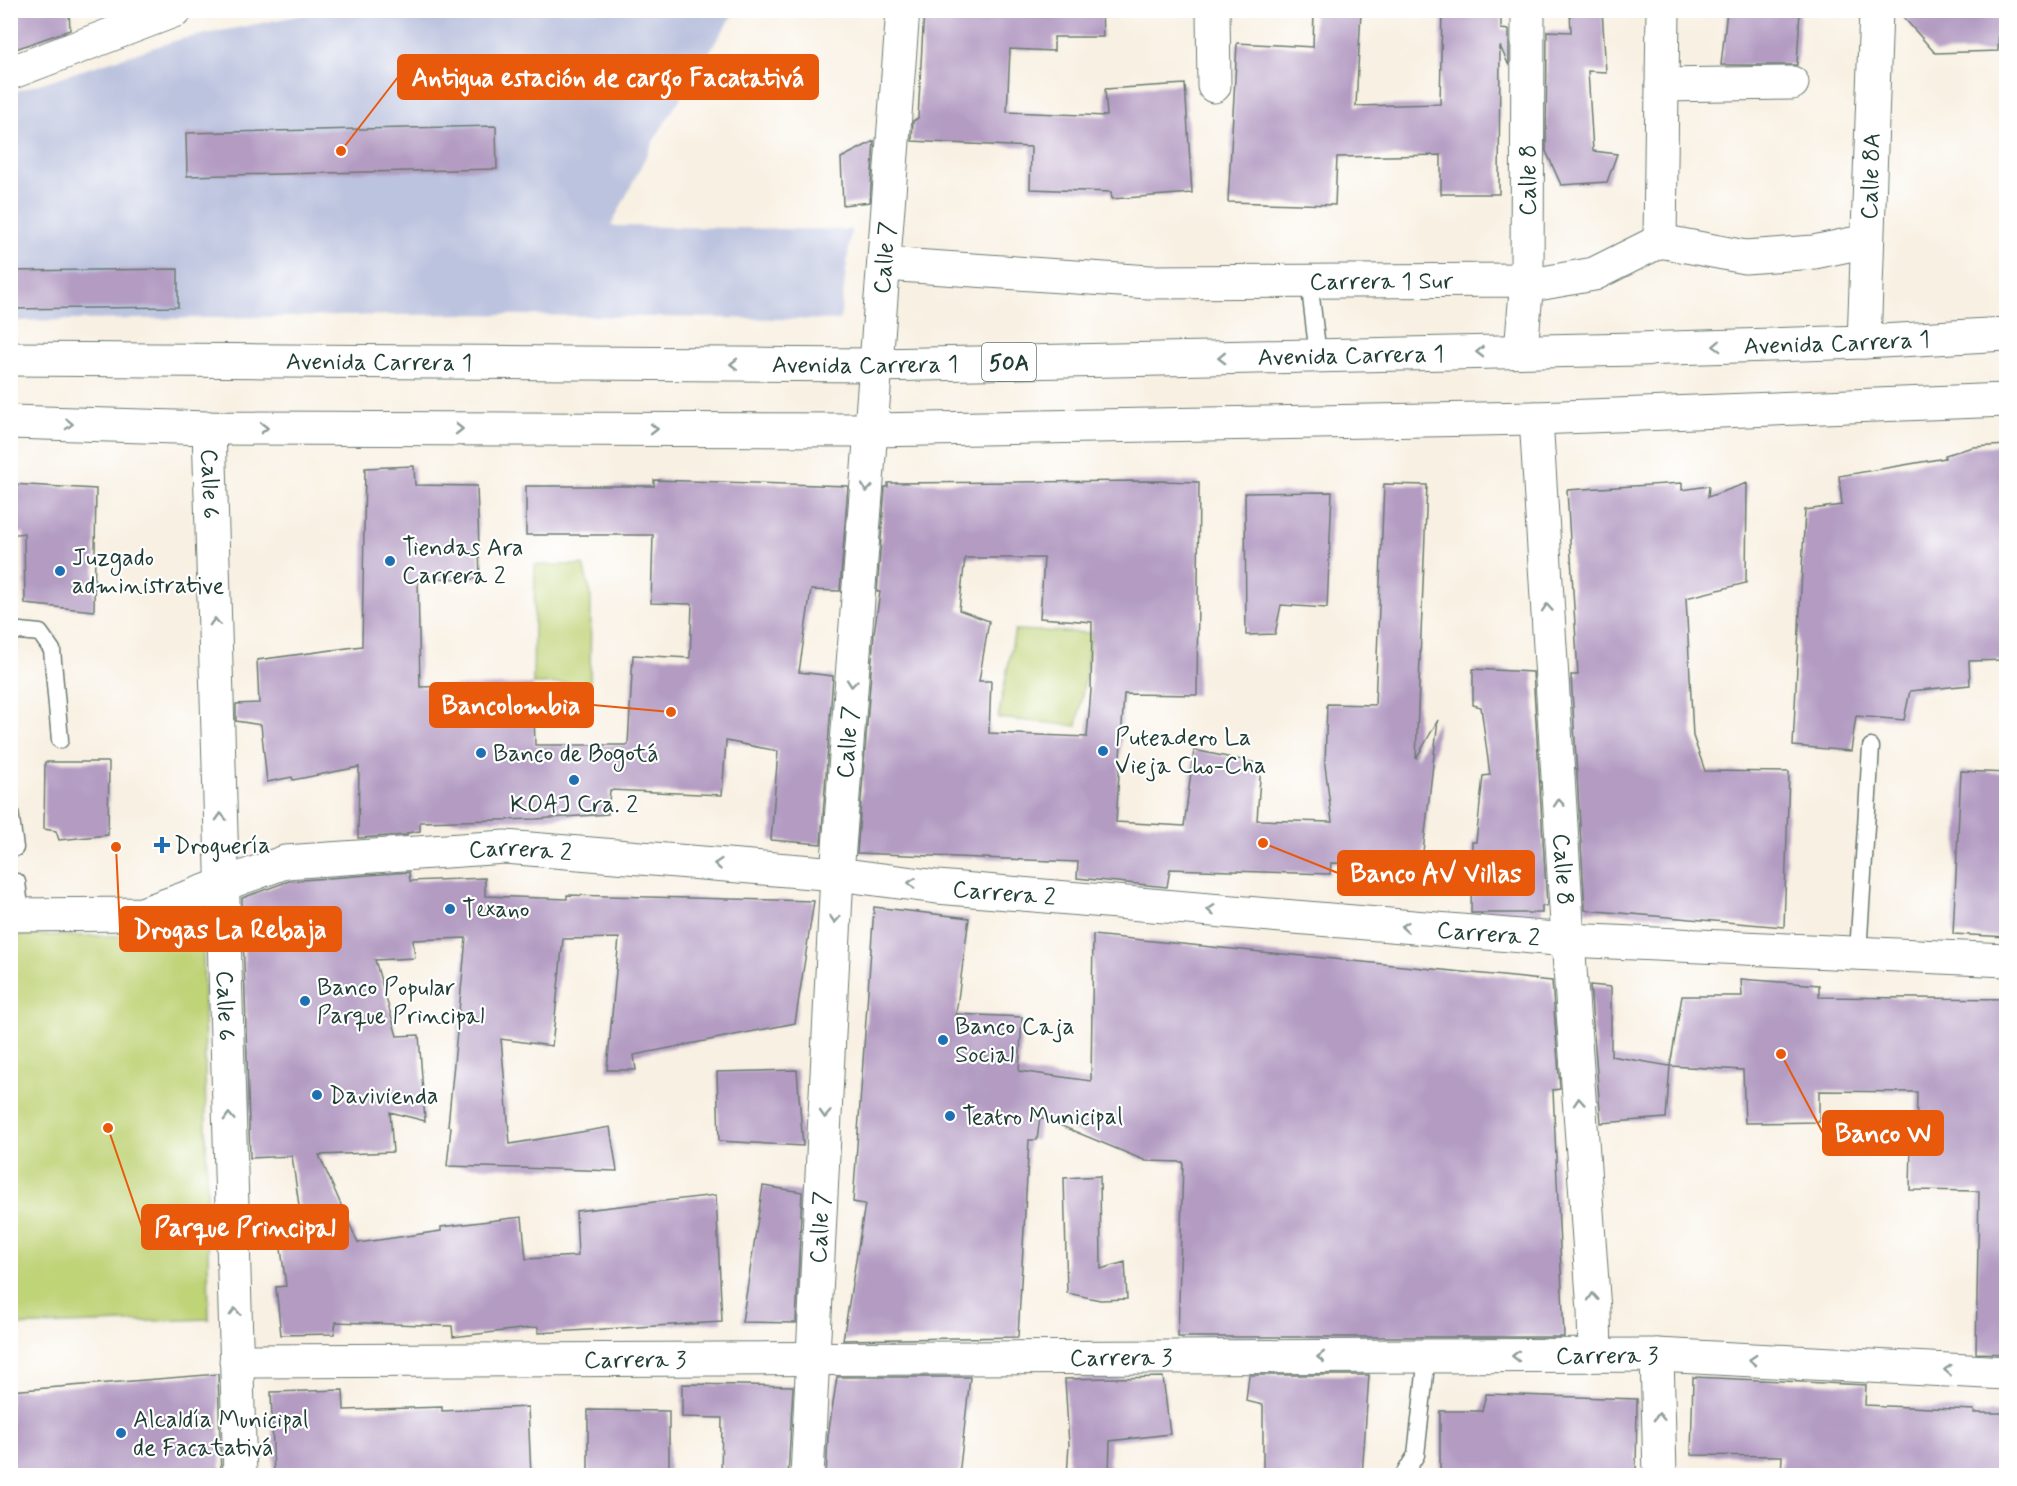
<svg xmlns="http://www.w3.org/2000/svg" width="2017" height="1486" font-family="Mynerve,sans-serif">
  <style>
    .industrial { fill: #bcc3de }
    .green { fill: #bfd377; stroke: #6f8856; stroke-width: 1.5 }
    .building { fill: #b39bc2; fill-rule: evenodd }
    .lines { fill: none; stroke-linecap: round; stroke-linejoin: round }
    .service-casing { stroke: #6b7c71; stroke-width: 19 }
    .minor-casing { stroke: #6b7c71; stroke-width: 35 }
    .primary-casing { stroke: #6b7c71; stroke-width: 35 }
    .service { stroke: #fff; stroke-width: 16 }
    .minor { stroke: #fff; stroke-width: 33 }
    .primary { stroke: #fff; stroke-width: 33 }
    .oneway { stroke: #8f9e9a }
    .poi-dot { fill: #1f6fb2; stroke: #fff; stroke-width: 2 }
    .labels { text-anchor: middle; stroke-width: 4.5; stroke-linejoin: round; paint-order: stroke }
    .shield { fill: #fff; stroke: #627771; stroke-width: 1.5 }
    .shield-label { font-size: 22px; font-weight: bold; fill: #1f3d34 }
    .street-label { font-size: 24px; fill: #1f3d34; stroke: #fff }
    .poi-label { font-size: 24px; fill: #1f3d34; stroke: #fff; text-anchor: start }
    .leader { fill: none; stroke: #e8590c; stroke-width: 2 }
    .callout-dot { fill: #e8590c; stroke: #fff; stroke-width: 2 }
    .callout { fill: #e8590c; stroke: #e8590c; stroke-width: 2 }
    .callout-label { font-size: 26px; text-anchor: middle; font-weight: bold; fill: #fff }
  </style>
  <rect width="100%" height="100%" fill="#fff"/>
  <filter id="ink" filterUnits="userSpaceOnUse"><feTurbulence type="fractalNoise" baseFrequency=".0167" numOctaves="2"/><feDisplacementMap in="SourceGraphic" scale="12" xChannelSelector="R" yChannelSelector="G"/><feConvolveMatrix kernelMatrix="1 2 1 2 8 2 1 2 1" color-interpolation-filters="sRGB"/></filter>
  <filter id="wash" filterUnits="userSpaceOnUse"><feTurbulence type="fractalNoise" baseFrequency=".008" numOctaves="4" result="noise"/><feDisplacementMap in="SourceGraphic" scale="24" xChannelSelector="R" yChannelSelector="G"/><feGaussianBlur stdDeviation="1.35" result="paint"/><feColorMatrix in="noise" values="0 0 0 0 0 0 0 0 0 0 0 0 0 0 0 0 0 1.4 0 .05"/><feComposite in="paint" operator="in"/></filter>
  <g filter="url(#wash)">
    <rect width="100%" height="100%" fill="#f8f0e2"/>
    <path class="industrial" d="M 322,11 L 735,11 L 654,140 L 611,226 L 851,230 L 840,320 L 462,314 L 11,321 L 10,93 L 181,39 Z"/>
    <path class="green" d="M 535,565 L 583,565 L 591,594 L 590,683 L 533,684 Z
      M 1015,630 L 1092,633 L 1077,726 L 998,718 Z
      M 11,935 L 203,937 L 209,1319 L 11,1326 Z"/>
    <g id="blocks">
      <path class="building" d="M 10,10 L 69,10 L 70,30 L 10,51 Z
        M 924,10 L 1102,10 L 1103,37 L 1054,37 L 1054,51 L 1010,49 L 1007,112 L 1107,116 L 1105,89 L 1185,84 L 1192,193 L 1112,199 L 1111,192 L 1030,189 L 1031,147 L 912,141 L 913,121 L 918,118 Z
        M 1314,10 L 1361,10 L 1356,106 L 1440,104 L 1442,10 L 1501,10 L 1501,29 L 1509,30 L 1509,66 L 1500,46 L 1499,194 L 1441,194 L 1441,155 L 1337,157 L 1335,205 L 1228,202 L 1237,43 L 1313,47 Z
        M 1570,10 L 1602,10 L 1606,72 L 1588,71 L 1593,151 L 1617,154 L 1607,182 L 1561,185 L 1546,151 L 1547,31 L 1571,32 Z
        M 1727,10 L 1800,10 L 1797,65 L 1721,65 Z
        M 1897,10 L 2000,10 L 1998,51 L 1935,53 Z
        M 496,126 L 497,169 L 187,176 L 186,133 Z
        M 874,141 L 870,202 L 843,205 L 841,158 Z
        M 178,269 L 178,307 L 10,309 L 10,271 Z
        M 2007,445 L 2007,660 L 1969,661 L 1970,685 L 1910,691 L 1904,720 L 1856,716 L 1851,751 L 1793,746 L 1805,510 L 1842,505 L 1839,476 L 1945,458 L 1945,455 L 1973,447 Z
        M 414,466 L 415,485 L 477,486 L 480,579 L 418,578 L 420,687 L 533,684 L 535,745 L 628,745 L 633,655 L 690,658 L 692,604 L 651,603 L 653,535 L 526,535 L 526,486 L 654,486 L 654,480 L 848,486 L 840,591 L 811,590 L 799,672 L 833,676 L 821,844 L 771,840 L 778,751 L 726,741 L 722,795 L 610,790 L 608,814 L 536,819 L 420,822 L 420,831 L 407,833 L 407,835 L 358,838 L 359,767 L 293,780 L 292,777 L 267,782 L 261,725 L 236,721 L 236,704 L 259,703 L 257,660 L 362,646 L 365,468 Z
        M 1158,481 L 1199,482 L 1197,695 L 1124,694 L 1116,822 L 1184,826 L 1194,750 L 1261,764 L 1257,820 L 1332,822 L 1325,765 L 1327,704 L 1375,705 L 1384,484 L 1427,485 L 1416,759 L 1438,720 L 1419,887 L 1387,886 L 1388,864 L 1331,863 L 1330,874 L 1170,869 L 1167,887 L 1077,878 L 1078,862 L 857,853 L 874,633 L 880,592 L 877,592 L 885,487 L 888,487 L 888,483 ZM 965,558 L 1044,558 L 1040,618 L 1092,622 L 1091,690 L 1087,737 L 989,733 L 991,681 L 979,681 L 989,621 L 959,610 Z
        M 1682,483 L 1682,490 L 1709,486 L 1708,497 L 1747,483 L 1746,583 L 1686,598 L 1693,736 L 1705,771 L 1789,772 L 1784,927 L 1585,910 L 1571,675 L 1578,675 L 1567,490 Z
        M 10,484 L 96,489 L 94,611 L 25,604 L 24,533 L 10,535 Z
        M 1332,492 L 1327,608 L 1281,605 L 1275,634 L 1246,635 L 1245,493 Z
        M 1473,669 L 1533,672 L 1547,906 L 1542,906 L 1542,913 L 1471,913 L 1472,842 L 1476,842 L 1483,776 L 1490,775 L 1481,707 L 1473,705 Z
        M 45,762 L 109,762 L 108,835 L 59,840 L 56,831 L 44,829 Z
        M 1961,771 L 2007,773 L 2007,937 L 1953,934 Z
        M 409,872 L 410,881 L 485,878 L 485,896 L 567,899 L 567,895 L 814,901 L 795,1023 L 634,1055 L 636,1070 L 607,1070 L 619,938 L 563,939 L 552,1046 L 501,1039 L 510,1144 L 610,1127 L 617,1171 L 447,1166 L 451,1127 L 448,1126 L 466,938 L 413,940 L 415,958 L 375,960 L 397,1036 L 419,1035 L 425,1121 L 390,1112 L 393,1152 L 319,1155 L 358,1243 L 441,1231 L 441,1227 L 522,1217 L 526,1259 L 578,1256 L 576,1211 L 716,1195 L 722,1322 L 538,1333 L 538,1327 L 453,1337 L 452,1326 L 336,1322 L 334,1334 L 281,1335 L 276,1287 L 286,1286 L 279,1234 L 302,1227 L 292,1156 L 250,1158 L 242,898 L 289,881 Z
        M 874,907 L 969,918 L 956,1014 L 1022,1017 L 1019,1071 L 1091,1081 L 1093,935 L 1552,981 L 1560,1089 L 1553,1090 L 1564,1337 L 1178,1337 L 1183,1162 L 1146,1161 L 1040,1117 L 1037,1140 L 1029,1140 L 1018,1337 L 843,1340 L 865,1204 L 853,1202 Z
        M 1741,979 L 1819,985 L 1819,997 L 2007,999 L 2007,1354 L 1976,1353 L 1979,1191 L 1910,1190 L 1911,1143 L 1916,1143 L 1917,1092 L 1819,1091 L 1819,1122 L 1745,1123 L 1743,1070 L 1670,1066 L 1682,996 L 1742,996 Z
        M 1590,985 L 1611,987 L 1611,1056 L 1670,1066 L 1666,1118 L 1601,1123 Z
        M 797,1070 L 803,1146 L 719,1141 L 717,1072 Z
        M 1100,1176 L 1101,1269 L 1125,1262 L 1127,1299 L 1100,1300 L 1067,1293 L 1064,1178 Z
        M 763,1186 L 802,1192 L 796,1323 L 742,1322 Z
        M 218,1374 L 221,1476 L 10,1476 L 10,1391 Z
        M 1249,1375 L 1369,1375 L 1362,1476 L 1263,1476 L 1263,1405 L 1246,1401 Z
        M 837,1377 L 970,1377 L 959,1476 L 826,1476 L 828,1436 Z
        M 1163,1377 L 1170,1434 L 1110,1441 L 1109,1476 L 1067,1476 L 1069,1445 L 1065,1379 Z
        M 1693,1377 L 1866,1385 L 1865,1405 L 1974,1410 L 1974,1413 L 2007,1413 L 2007,1476 L 1781,1476 L 1782,1456 L 1691,1455 Z
        M 682,1384 L 793,1386 L 788,1476 L 721,1476 L 722,1418 L 682,1417 Z
        M 343,1390 L 344,1410 L 442,1407 L 442,1411 L 528,1407 L 531,1476 L 274,1476 L 271,1392 Z
        M 1486,1394 L 1637,1399 L 1636,1476 L 1440,1476 L 1440,1411 L 1482,1411 Z
        M 588,1410 L 669,1411 L 669,1476 L 588,1476 Z"/>
    </g>
  </g>
  <g filter="url(#ink)">
    <use href="#blocks" fill-opacity="0" stroke="#6b7c71" stroke-width="1.5"/>
    <g class="lines">
      <defs>
        <path id="service" d="M 1309,280 L 1318,356
          M 10,630 L 40,633 L 52,650 L 60,740
          M 10,811 L 15,848
          M 17,882 L 21,915
          M 1858,953 L 1871,747
          M 1403,1476 L 1416,1455 L 1427,1356"/>
        <g id="minor">
          <path d="M 1213,10 L 1214,86"/>
          <path d="M 10,73 L 176,10"/>
          <path d="M 1662,85 L 1792,83"/>
          <path d="M 1660,241 L 1663,10"/>
          <path id="s1" d="M 884,264 L 1149,282 L 1527,280 L 1543,283 L 1594,274 L 1660,241 L 1745,257 L 1814,252 L 1867,241"/>
          <path id="s2" d="M 1864,342 L 1876,10"/>
          <path id="s3" d="M 1521,351 L 1527,280 L 1528,10"/>
          <path id="s4" d="M 1536,418 L 1568,940 L 1594,1311 L 1595,1355"/>
          <path id="s5" d="M 209,428 L 240,1476"/>
          <path id="s6" d="M 10,915 L 142,914 L 285,862 L 505,847 L 837,874 L 937,887 L 1568,940 L 2006,960"/>
          <path d="M 1657,1355 L 1660,1476"/>
          <path id="s7" d="M 236,1361 L 1657,1355 L 2006,1373"/>
          <path id="s8" d="M 807,1476 L 837,874 L 903,10"/>
        </g>
        <g id="primary">
          <path id="s9" d="M 10,359 L 877,365 L 1638,349 L 1864,342 L 2006,334"/>
          <path d="M 10,422 L 209,428 L 872,430 L 1536,418 L 2006,400"/>
        </g>
      </defs>
      <use href="#service" class="service-casing"/>
      <use href="#minor" class="minor-casing"/>
      <use href="#primary" class="primary-casing"/>
      <use href="#service" class="service"/>
      <use href="#minor" class="minor"/>
      <use href="#primary" class="primary"/>
    </g>
    <defs><path id="oneway-chevron" d="M-2-3.5L2.5 0L-2 3.5" fill="none" stroke-width="1.6" stroke-linecap="round" stroke-linejoin="round" transform="scale(1.5)"/></defs>
    <g class="oneway">
      <use href="#oneway-chevron" transform="translate(1717 346) rotate(178)"/>
      <use href="#oneway-chevron" transform="translate(1480 352) rotate(179)"/>
      <use href="#oneway-chevron" transform="translate(1222 358) rotate(179)"/>
      <use href="#oneway-chevron" transform="translate(734 364) rotate(-180)"/>
      <use href="#oneway-chevron" transform="translate(69 424) rotate(2)"/>
      <use href="#oneway-chevron" transform="translate(264 428)"/>
      <use href="#oneway-chevron" transform="translate(459 429)"/>
      <use href="#oneway-chevron" transform="translate(654 429)"/>
      <use href="#oneway-chevron" transform="translate(867 488) rotate(95)"/>
      <use href="#oneway-chevron" transform="translate(1547 608) rotate(-94)"/>
      <use href="#oneway-chevron" transform="translate(215 622) rotate(-92)"/>
      <use href="#oneway-chevron" transform="translate(852 683) rotate(95)"/>
      <use href="#oneway-chevron" transform="translate(1559 803) rotate(-94)"/>
      <use href="#oneway-chevron" transform="translate(221 817) rotate(-92)"/>
      <use href="#oneway-chevron" transform="translate(718 864) rotate(-175)"/>
      <use href="#oneway-chevron" transform="translate(912 883) rotate(-173)"/>
      <use href="#oneway-chevron" transform="translate(1211 910) rotate(-175)"/>
      <use href="#oneway-chevron" transform="translate(835 919) rotate(93)"/>
      <use href="#oneway-chevron" transform="translate(1405 927) rotate(-175)"/>
      <use href="#oneway-chevron" transform="translate(1579 1102) rotate(-94)"/>
      <use href="#oneway-chevron" transform="translate(825 1114) rotate(93)"/>
      <use href="#oneway-chevron" transform="translate(229 1117) rotate(-92)"/>
      <use href="#oneway-chevron" transform="translate(1593 1297) rotate(-94)"/>
      <use href="#oneway-chevron" transform="translate(235 1312) rotate(-92)"/>
      <use href="#oneway-chevron" transform="translate(1516 1356) rotate(180)"/>
      <use href="#oneway-chevron" transform="translate(1321 1357) rotate(180)"/>
      <use href="#oneway-chevron" transform="translate(1753 1360) rotate(-177)"/>
      <use href="#oneway-chevron" transform="translate(1948 1370) rotate(-177)"/>
      <use href="#oneway-chevron" transform="translate(1659 1417) rotate(-92)"/>
    </g>
  </g>
  <g class="poi-dot">
    <circle cx="390" cy="561" r="6"/>
    <circle cx="60" cy="571" r="6"/>
    <circle cx="1103" cy="751" r="6"/>
    <circle cx="481" cy="753" r="6"/>
    <circle cx="574" cy="780" r="6"/>
    <path d="M159 836h6v6h6v6h-6v6h-6v-6h-6v-6h6z"/>
    <circle cx="450" cy="909" r="6"/>
    <circle cx="305" cy="1001" r="6"/>
    <circle cx="943" cy="1040" r="6"/>
    <circle cx="317" cy="1095" r="6"/>
    <circle cx="950" cy="1116" r="6"/>
    <circle cx="121" cy="1433" r="6"/>
  </g>
  <g class="labels">
    <rect class="shield" x="982" y="343" width="54" height="38" rx="4.5"/>
    <g class="shield-label">
      <text x="1009" y="370">50A</text>
    </g>
    <g class="street-label">
      <text dy="8" stroke="none"><textPath href="#s2" startOffset="166">Calle 8A</textPath></text>
      <text dy="8" stroke="none"><textPath href="#s3" startOffset="171">Calle 8</textPath></text>
      <text dy="8" stroke="none"><textPath href="#s8" startOffset="1221">Calle 7</textPath></text>
      <text dy="8" stroke="none"><textPath href="#s1" startOffset="498">Carrera 1 Sur</textPath></text>
      <text dy="8" stroke="none"><textPath href="#s9" startOffset="1827">Avenida Carrera 1</textPath></text>
      <text dy="8" stroke="none"><textPath href="#s9" startOffset="1341">Avenida Carrera 1</textPath></text>
      <text dy="8" stroke="none"><textPath href="#s9" startOffset="369">Avenida Carrera 1</textPath></text>
      <text dy="8" stroke="none"><textPath href="#s9" startOffset="855">Avenida Carrera 1</textPath></text>
      <text dy="8" stroke="none"><textPath href="#s5" startOffset="56">Calle 6</textPath></text>
      <text dy="8" stroke="none"><textPath href="#s8" startOffset="735">Calle 7</textPath></text>
      <text dy="8" stroke="none"><textPath href="#s6" startOffset="520">Carrera 2</textPath></text>
      <text dy="8" stroke="none"><textPath href="#s4" startOffset="452">Calle 8</textPath></text>
      <text dy="8" stroke="none"><textPath href="#s6" startOffset="1006">Carrera 2</textPath></text>
      <text dy="8" stroke="none"><textPath href="#s6" startOffset="1492">Carrera 2</textPath></text>
      <text dy="8" stroke="none"><textPath href="#s5" startOffset="578">Calle 6</textPath></text>
      <text dy="8" stroke="none"><textPath href="#s8" startOffset="249">Calle 7</textPath></text>
      <text dy="8" stroke="none"><textPath href="#s7" startOffset="1371">Carrera 3</textPath></text>
      <text dy="8" stroke="none"><textPath href="#s7" startOffset="885">Carrera 3</textPath></text>
      <text dy="8" stroke="none"><textPath href="#s7" startOffset="399">Carrera 3</textPath></text>
    </g>
    <g class="poi-label">
      <text x="402" y="555">Tiendas Ara<tspan x="402" dy="28">Carrera 2</tspan></text>
      <text x="72" y="565">Juzgado<tspan x="72" dy="28">administrative</tspan></text>
      <text x="1115" y="745">Puteadero La<tspan x="1115" dy="28">Vieja Cho-Cha</tspan></text>
      <text x="493" y="761">Banco de Bogotá</text>
      <text x="574" y="812" text-anchor="middle">KOAJ Cra. 2</text>
      <text x="174" y="853">Droguería</text>
      <text x="462" y="917">Texano</text>
      <text x="317" y="995">Banco Popular<tspan x="317" dy="28">Parque Principal</tspan></text>
      <text x="955" y="1034">Banco Caja<tspan x="955" dy="28">Social</tspan></text>
      <text x="329" y="1103">Davivienda</text>
      <text x="962" y="1124">Teatro Municipal</text>
      <text x="133" y="1427">Alcaldía Municipal<tspan x="133" dy="28">de Facatativá</tspan></text>
    </g>
  </g>
  <path class="leader" d="M341 151L398 77M671 712L593 705M1263 843L1338 873M116 847L120 929M1781 1054L1823 1133M108 1128L142 1227"/>
  <g class="callout-dot">
    <circle cx="341" cy="151" r="6"/>
    <circle cx="671" cy="712" r="6"/>
    <circle cx="1263" cy="843" r="6"/>
    <circle cx="116" cy="847" r="6"/>
    <circle cx="1781" cy="1054" r="6"/>
    <circle cx="108" cy="1128" r="6"/>
  </g>
  <g class="callout">
    <rect x="398" y="55" width="420" height="44" rx="6"/>
    <rect x="430" y="683" width="163" height="44" rx="6"/>
    <rect x="1338" y="851" width="196" height="44" rx="6"/>
    <rect x="120" y="907" width="221" height="44" rx="6"/>
    <rect x="1823" y="1111" width="120" height="44" rx="6"/>
    <rect x="142" y="1205" width="206" height="44" rx="6"/>
  </g>
  <g class="callout-label">
    <text x="608" y="86">Antigua estación de cargo Facatativá</text>
    <text x="511" y="714">Bancolombia</text>
    <text x="1436" y="882">Banco AV Villas</text>
    <text x="230" y="938">Drogas La Rebaja</text>
    <text x="1883" y="1142">Banco W</text>
    <text x="245" y="1236">Parque Principal</text>
  </g>
  <rect width="2017" height="1486" fill="none" stroke="#fff" stroke-width="36"/>
</svg>
